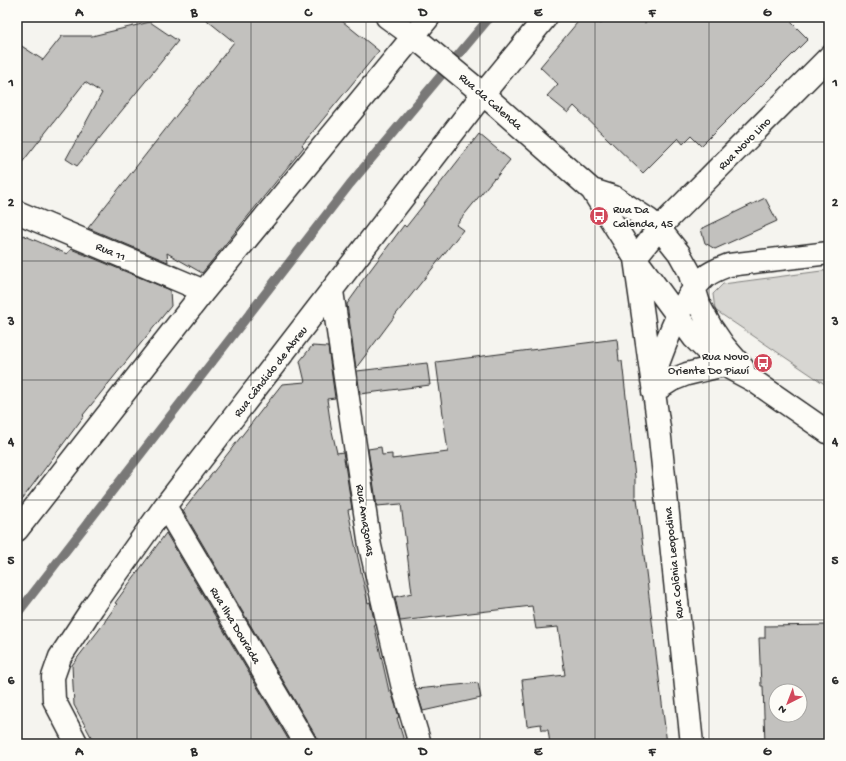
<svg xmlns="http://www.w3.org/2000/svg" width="846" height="761" font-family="'Gochi Hand',sans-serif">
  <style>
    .green { fill: #d7d6d2; stroke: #81807e }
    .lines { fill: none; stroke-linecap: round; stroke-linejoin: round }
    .stream { stroke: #797877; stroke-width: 9 }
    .building { fill: #c2c1be; stroke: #2b2b2b; fill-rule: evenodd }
    .minor-casing { stroke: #2b2b2b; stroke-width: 25 }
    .minor { stroke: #fdfcf7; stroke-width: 22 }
    .grid { fill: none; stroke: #2b2b2b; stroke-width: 1; stroke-opacity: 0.55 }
    .labels { text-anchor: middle; stroke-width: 4; stroke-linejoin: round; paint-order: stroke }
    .street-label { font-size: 12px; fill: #2b2b2b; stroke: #fdfcf7 }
    .poi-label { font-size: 12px; fill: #2b2b2b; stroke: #fdfcf7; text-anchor: start }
    .neatline { fill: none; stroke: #2b2b2b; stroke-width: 1.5 }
    .grid-label { font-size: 13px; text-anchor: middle; font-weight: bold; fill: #2b2b2b }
  </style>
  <rect width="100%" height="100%" fill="#f5f4ef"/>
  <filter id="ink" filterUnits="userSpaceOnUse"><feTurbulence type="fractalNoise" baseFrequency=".025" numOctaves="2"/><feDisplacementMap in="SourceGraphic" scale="8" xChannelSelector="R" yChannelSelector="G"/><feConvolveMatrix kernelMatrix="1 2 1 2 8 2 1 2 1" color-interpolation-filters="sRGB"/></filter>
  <g filter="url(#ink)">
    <path class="green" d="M 829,270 L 829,387 L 715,310 L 713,294 L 723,284 Z"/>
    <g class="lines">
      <path class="stream" d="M 17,614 L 350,184 L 490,17"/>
    </g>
    <path class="building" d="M 203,17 L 337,17 L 379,51 L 302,145 L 304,147 L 202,273 L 167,253 L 168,262 L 88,228 L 234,42 Z
      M 582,17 L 593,17 L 601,24 L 608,17 L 638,17 L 645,23 L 650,17 L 786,17 L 808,39 L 701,146 L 691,136 L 683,144 L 678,138 L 643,173 L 574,106 L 568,113 L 547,96 L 558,84 L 540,67 Z
      M 150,22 L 178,41 L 77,166 L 66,159 L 102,93 L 85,82 L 17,169 L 17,43 L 43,60 L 62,36 L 92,36 Z
      M 479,134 L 510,160 L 495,179 L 494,178 L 456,225 L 463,230 L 397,313 L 356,368 L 347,304 L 360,286 L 359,285 L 404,225 L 406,227 Z
      M 765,198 L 777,221 L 715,249 L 705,243 L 701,229 Z
      M 23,235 L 67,254 L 71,249 L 170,290 L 171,306 L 83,415 L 84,416 L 17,506 L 17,248 Z
      M 617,339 L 619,361 L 622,361 L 635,477 L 635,499 L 637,498 L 667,744 L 550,744 L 548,730 L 542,730 L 541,724 L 527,726 L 522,680 L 565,675 L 558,627 L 536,629 L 532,606 L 400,621 L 395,597 L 412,593 L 401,504 L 377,506 L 368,449 L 381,447 L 382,455 L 392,454 L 392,459 L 448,452 L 436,362 Z
      M 312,346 L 328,347 L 335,398 L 327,399 L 331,427 L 337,453 L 343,452 L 352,509 L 348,510 L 354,540 L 368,603 L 370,602 L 375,624 L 374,624 L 389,691 L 391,691 L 399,717 L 397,718 L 405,744 L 318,744 L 317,738 L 183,511 L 282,384 L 305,382 L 300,361 Z
      M 427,363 L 430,385 L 360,394 L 357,371 Z
      M 166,533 L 291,744 L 95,744 L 74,705 L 72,665 L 105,622 L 105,621 L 117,604 L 115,603 Z
      M 829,625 L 829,744 L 765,744 L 763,686 L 761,686 L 759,638 L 765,638 L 765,626 ZM 776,691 L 800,691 L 800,715 L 776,715 Z
      M 478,683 L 481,698 L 423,711 L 416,689 Z"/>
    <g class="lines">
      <defs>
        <path id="minor" d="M 387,17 L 413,36 L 483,94 L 592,190 L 635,258 L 694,338 L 711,355 L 724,365 L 754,381 L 829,433
          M 592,190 L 614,197 L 649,220 L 659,228 L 679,253 L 689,271 L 700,307 L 711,327 L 724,346 L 743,368
          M 17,212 L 204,291
          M 635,258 L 659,228 L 829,57
          M 635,259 L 659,428 L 692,744
          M 332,291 L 370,546 L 402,684 L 420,744
          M 652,380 C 664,348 679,300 705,277 C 712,271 721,268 729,265 L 829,253
          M 653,392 L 672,380 L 687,374 L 724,365
          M 165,506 L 306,744
          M 17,530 L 204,291 L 429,17
          M 77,744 L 54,700 L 53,677 L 60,657 L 93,607 L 165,506 L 483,94 L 546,17"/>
      </defs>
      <use href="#minor" class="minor-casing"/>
      <use href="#minor" class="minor"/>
    </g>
  </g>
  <path class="grid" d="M 137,17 L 137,744M 251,17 L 251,744M 366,17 L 366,744M 480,17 L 480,744M 595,17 L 595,744M 709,17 L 709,744M 17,142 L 829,142M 17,261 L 829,261M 17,380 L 829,380M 17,500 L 829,500M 17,620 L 829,620"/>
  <defs>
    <symbol id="bus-disc" viewBox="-11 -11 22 22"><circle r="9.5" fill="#d1495b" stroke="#fdfcf7"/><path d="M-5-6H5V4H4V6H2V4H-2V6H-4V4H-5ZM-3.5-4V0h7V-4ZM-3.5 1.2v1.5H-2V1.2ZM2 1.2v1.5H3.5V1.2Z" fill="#fff"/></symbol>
  </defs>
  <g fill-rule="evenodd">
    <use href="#bus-disc" x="588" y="205" width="22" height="22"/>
    <use href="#bus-disc" x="752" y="352" width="22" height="22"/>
  </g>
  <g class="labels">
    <g class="street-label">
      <text transform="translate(491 101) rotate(41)" y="4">Rua da Calenda</text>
      <text transform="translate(744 143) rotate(-45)" y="4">Rua Novo Lino</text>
      <text transform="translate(111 251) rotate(23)" y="4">Rua 11</text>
      <text transform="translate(270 371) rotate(-52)" y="4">Rua Cândido de Abreu</text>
      <text transform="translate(366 520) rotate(81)" y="4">Rua Amazonas</text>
      <text transform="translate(673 563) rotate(-96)" y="4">Rua Colônia Leopodina</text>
      <text transform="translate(236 625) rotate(59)" y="4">Rua Ilha Dourada</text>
    </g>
    <g class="poi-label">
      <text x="613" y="213">Rua Da<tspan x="613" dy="14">Calenda, 45</tspan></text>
      <text x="749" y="360" text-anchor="end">Rua Novo<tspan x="749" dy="14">Oriente Do Piauí</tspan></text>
    </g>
  </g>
  <rect width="846" height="761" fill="none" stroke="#fdfcf7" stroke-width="44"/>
  <g transform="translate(788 703) rotate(222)"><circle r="19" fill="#fdfcf7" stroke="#a9a8a5"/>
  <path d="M0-3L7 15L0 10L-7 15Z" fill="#d1495b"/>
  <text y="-6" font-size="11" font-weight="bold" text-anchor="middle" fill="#2b2b2b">N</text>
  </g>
  <rect x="22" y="22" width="802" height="717" class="neatline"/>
  <g class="grid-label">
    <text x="79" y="16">A</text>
    <text x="194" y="16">B</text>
    <text x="308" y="16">C</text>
    <text x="423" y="16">D</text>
    <text x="538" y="16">E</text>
    <text x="652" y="16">F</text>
    <text x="767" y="16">G</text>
    <text x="11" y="86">1</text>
    <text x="835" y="86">1</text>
    <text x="11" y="206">2</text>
    <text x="835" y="206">2</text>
    <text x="11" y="325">3</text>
    <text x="835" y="325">3</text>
    <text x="11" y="445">4</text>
    <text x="835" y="445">4</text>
    <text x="11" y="564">5</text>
    <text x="835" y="564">5</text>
    <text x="11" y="684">6</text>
    <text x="835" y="684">6</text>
    <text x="79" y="755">A</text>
    <text x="194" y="755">B</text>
    <text x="308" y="755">C</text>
    <text x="423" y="755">D</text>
    <text x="538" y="755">E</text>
    <text x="652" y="755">F</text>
    <text x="767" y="755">G</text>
  </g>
</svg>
